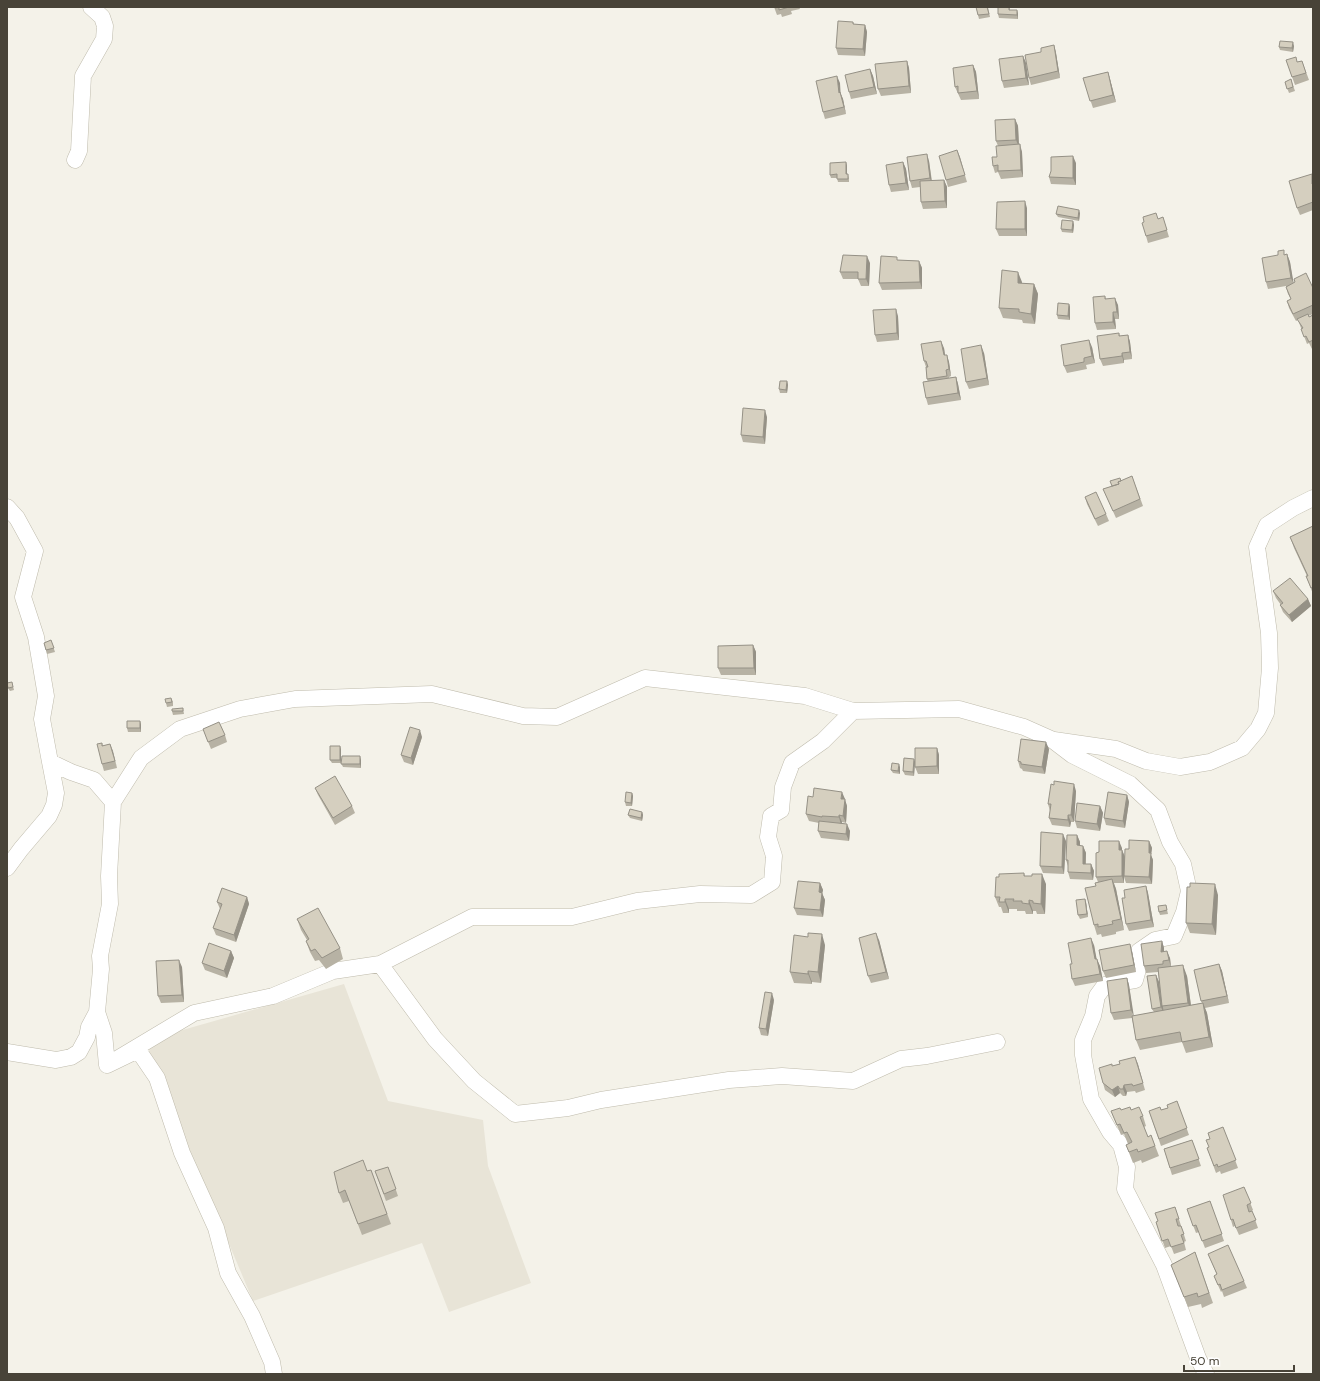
<svg xmlns="http://www.w3.org/2000/svg" width="1320" height="1381" font-family="'DM Sans',sans-serif">
  <style>
    .residential { fill: #e8e4d7 }
    .lines { fill: none; stroke-linecap: round; stroke-linejoin: round }
    .minor-casing { stroke: #bfbbac; stroke-width: 17 }
    .minor { stroke: #fff; stroke-width: 16 }
    .wall { fill: #b7b2a4 }
    .shaded-wall { fill: #959186 }
    .building { fill: #d5cfbf; stroke: #959186 }
  </style>
  <rect width="100%" height="100%" fill="#f4f2e9"/>
  <path class="residential" d="M 344,984 L 388,1101 L 483,1120 L 488,1166 L 531,1283 L 449,1312 L 422,1243 L 253,1301 L 149,1053 L 151,1039 Z"/>
  <g class="lines">
    <defs>
      <path id="minor" d="M 75,160 L 79,151 L 83,76 L 104,39 L 105,26 L 102,17 L 91,7
        M 7,507 L 17,518 L 35,551 L 23,597 L 36,637 L 46,696 L 42,719 L 50,762 L 71,772 L 94,780 L 113,802 L 109,876 L 110,904 L 100,956 L 101,969 L 97,1012 L 104,1033 L 107,1065 L 138,1050 L 157,1078 L 182,1153 L 216,1228 L 228,1273 L 252,1316 L 272,1362 L 274,1374
        M 1054,740 L 1116,749 L 1146,761 L 1180,767 L 1210,762 L 1242,748 L 1258,729 L 1266,713 L 1270,668 L 1269,633 L 1257,547 L 1267,525 L 1293,508 L 1313,498
        M 113,802 L 141,758 L 180,729 L 240,709 L 295,699 L 432,694 L 523,716 L 557,717 L 645,678 L 805,696 L 853,711
        M 7,868 L 21,849 L 49,816 L 54,805 L 56,793 L 50,762
        M 380,964 L 435,1039 L 474,1081 L 515,1114 L 568,1108 L 601,1100 L 729,1080 L 782,1076 L 853,1081 L 901,1059 L 927,1056 L 997,1042
        M 7,1052 L 56,1060 L 71,1057 L 79,1052 L 87,1037 L 89,1027 L 97,1012
        M 107,1065 L 194,1013 L 273,996 L 333,971 L 380,964 L 472,917 L 572,917 L 637,901 L 700,894 L 751,895 L 772,882 L 774,856 L 768,837 L 771,816 L 781,810 L 783,787 L 792,763 L 823,741 L 853,711 L 959,709 L 1024,727 L 1051,739 L 1072,755 L 1130,784 L 1158,810 L 1170,842 L 1183,864 L 1189,891 L 1184,912 L 1174,936 L 1155,940 L 1139,951 L 1140,962 L 1135,980 L 1105,985 L 1097,996 L 1093,1016 L 1083,1040 L 1083,1055 L 1091,1099 L 1110,1132 L 1121,1145 L 1127,1167 L 1125,1189 L 1164,1265 L 1198,1358 L 1206,1374"/>
    </defs>
    <use href="#minor" class="minor-casing"/>
    <use href="#minor" class="minor"/>
  </g>
  <path class="wall" d="M 774,7 L 799,7 L 800,9 L 791,11 L 792,14 L 782,17 L 781,14 L 777,15 Z
    M 976,7 L 988,7 L 990,17 L 979,19 Z
    M 998,7 L 1010,7 L 1010,10 L 1017,10 L 1018,14 L 1018,19 L 999,18 L 998,14 Z
    M 853,22 L 854,24 L 865,25 L 867,32 L 865,56 L 838,55 L 836,48 Z
    M 1054,45 L 1056,53 L 1060,78 L 1031,85 L 1029,78 L 1041,52 Z
    M 1294,46 L 1293,52 L 1280,50 L 1279,47 Z
    M 1023,56 L 1026,63 L 1029,85 L 1004,88 L 1002,81 Z
    M 1286,60 L 1298,62 L 1302,61 L 1309,80 L 1295,85 Z
    M 907,61 L 909,68 L 911,93 L 881,96 L 878,89 Z
    M 973,65 L 976,72 L 979,99 L 961,100 L 955,87 Z
    M 870,69 L 873,76 L 877,94 L 851,99 L 849,92 Z
    M 1108,72 L 1110,79 L 1116,102 L 1093,108 L 1083,78 Z
    M 1291,79 L 1295,91 L 1289,93 L 1285,82 Z
    M 840,83 L 840,92 L 843,99 L 846,114 L 825,119 L 823,112 Z
    M 1015,119 L 1018,126 L 1019,145 L 1022,152 L 1023,177 L 1001,179 L 998,172 L 995,173 L 993,166 L 997,157 L 998,146 L 996,141 Z
    M 957,150 L 967,182 L 948,187 L 946,180 Z
    M 929,161 L 932,181 L 944,180 L 947,187 L 947,208 L 923,209 L 921,202 L 920,187 L 912,188 L 910,181 Z
    M 846,162 L 847,166 L 847,174 L 848,174 L 849,178 L 849,182 L 838,182 L 837,178 L 831,178 L 830,175 Z
    M 903,162 L 906,169 L 909,190 L 891,192 L 889,185 Z
    M 1076,163 L 1076,185 L 1051,184 L 1049,177 Z
    M 1312,174 L 1313,177 L 1313,210 L 1300,215 L 1297,208 Z
    M 1027,208 L 1027,236 L 999,236 L 996,229 Z
    M 1080,213 L 1079,221 L 1058,217 L 1056,214 Z
    M 1163,217 L 1169,237 L 1148,243 L 1146,236 L 1158,219 Z
    M 1073,221 L 1074,225 L 1073,233 L 1062,232 L 1061,229 Z
    M 1287,254 L 1290,262 L 1293,283 L 1313,288 L 1313,314 L 1308,316 L 1309,317 L 1313,315 L 1313,348 L 1312,349 L 1309,343 L 1307,344 L 1298,320 L 1296,321 L 1289,308 L 1287,301 L 1291,299 L 1288,294 L 1286,287 L 1286,286 L 1268,289 L 1266,282 L 1285,255 Z
    M 898,260 L 919,261 L 922,268 L 922,289 L 882,290 L 879,283 Z
    M 870,263 L 869,286 L 861,286 L 858,279 L 843,279 L 840,272 Z
    M 1022,282 L 1022,283 L 1034,284 L 1038,294 L 1035,324 L 1023,323 L 1022,320 L 1003,318 L 999,308 Z
    M 1105,296 L 1106,299 L 1118,305 L 1119,319 L 1115,319 L 1116,329 L 1097,330 L 1095,323 Z
    M 1069,304 L 1070,307 L 1070,320 L 1058,319 L 1057,315 Z
    M 898,316 L 899,340 L 877,342 L 875,335 Z
    M 1119,333 L 1120,336 L 1128,335 L 1130,342 L 1132,359 L 1124,360 L 1124,363 L 1103,366 L 1100,359 Z
    M 1092,347 L 1095,363 L 1086,365 L 1087,369 L 1067,373 L 1064,366 Z
    M 944,348 L 945,355 L 949,362 L 951,376 L 949,377 L 949,378 L 956,377 L 958,384 L 961,400 L 928,405 L 926,398 L 928,382 L 927,379 L 926,367 L 924,361 Z
    M 984,353 L 989,385 L 969,389 L 966,382 Z
    M 787,381 L 788,385 L 787,393 L 780,393 L 779,389 Z
    M 767,417 L 765,444 L 743,442 L 741,435 Z
    M 1132,476 L 1143,506 L 1116,518 L 1103,489 L 1112,486 L 1121,481 Z
    M 1085,497 L 1106,514 L 1109,521 L 1098,526 L 1087,504 Z
    M 1313,526 L 1313,594 L 1306,576 L 1307,576 L 1294,548 L 1290,537 Z
    M 1273,591 L 1308,599 L 1311,606 L 1292,622 L 1283,612 L 1280,605 L 1281,605 L 1276,598 Z
    M 51,640 L 55,652 L 47,654 L 44,643 Z
    M 753,645 L 756,652 L 756,675 L 721,675 L 718,668 Z
    M 12,682 L 14,690 L 10,691 L 8,688 Z
    M 171,698 L 173,702 L 173,706 L 167,707 L 166,703 Z
    M 183,708 L 184,714 L 173,715 L 172,711 Z
    M 140,721 L 141,725 L 141,732 L 128,732 L 127,728 Z
    M 203,729 L 225,735 L 227,742 L 211,749 Z
    M 422,737 L 413,765 L 404,762 L 401,755 Z
    M 102,743 L 103,746 L 110,744 L 117,768 L 104,771 L 102,764 Z
    M 340,746 L 341,750 L 341,763 L 361,760 L 361,768 L 343,767 L 341,763 L 332,763 L 330,760 Z
    M 915,748 L 937,748 L 939,755 L 939,774 L 918,774 L 915,767 L 915,762 L 914,776 L 905,775 L 903,771 L 904,758 L 914,759 L 915,762 Z
    M 1049,749 L 1045,774 L 1023,771 L 1022,769 L 1020,768 L 1018,761 Z
    M 900,767 L 900,774 L 893,773 L 891,770 Z
    M 315,788 L 352,806 L 355,813 L 335,825 L 318,795 Z
    M 1076,791 L 1074,822 L 1071,822 L 1070,827 L 1052,825 L 1049,818 L 1050,811 L 1048,804 Z
    M 632,793 L 633,796 L 632,806 L 626,806 L 625,802 Z
    M 1127,795 L 1129,802 L 1125,828 L 1106,825 L 1104,818 Z
    M 844,799 L 847,806 L 846,823 L 842,822 L 842,823 L 850,831 L 849,841 L 821,838 L 818,831 L 819,823 L 809,821 L 806,814 Z
    M 1100,806 L 1103,813 L 1100,831 L 1077,828 L 1075,821 Z
    M 642,812 L 643,815 L 642,821 L 630,818 L 628,815 Z
    M 1077,835 L 1080,842 L 1080,846 L 1083,846 L 1086,853 L 1086,864 L 1091,864 L 1094,871 L 1093,880 L 1070,879 L 1068,872 L 1068,866 L 1066,860 Z
    M 1066,841 L 1064,874 L 1043,873 L 1040,866 Z
    M 1149,841 L 1152,848 L 1151,855 L 1153,860 L 1152,884 L 1126,883 L 1124,877 L 1124,883 L 1114,883 L 1116,889 L 1124,930 L 1116,932 L 1116,934 L 1102,937 L 1101,934 L 1097,935 L 1094,925 L 1096,886 L 1098,882 L 1096,877 L 1099,852 L 1122,848 L 1122,850 L 1125,857 L 1129,849 Z
    M 1024,873 L 1025,876 L 1046,884 L 1045,914 L 1037,914 L 1036,911 L 1033,911 L 1033,914 L 1026,914 L 1025,911 L 1017,911 L 1017,909 L 1009,909 L 1009,913 L 1003,913 L 1001,907 L 999,907 L 995,897 L 999,877 Z
    M 820,883 L 823,890 L 822,893 L 825,900 L 823,917 L 797,915 L 794,908 Z
    M 1146,886 L 1148,893 L 1154,927 L 1129,931 L 1126,924 L 1125,898 Z
    M 1190,887 L 1218,895 L 1216,935 L 1190,933 L 1186,923 Z
    M 247,897 L 249,904 L 236,942 L 216,935 L 213,928 L 220,909 L 217,902 Z
    M 1085,899 L 1086,902 L 1088,917 L 1080,919 L 1078,915 Z
    M 1166,905 L 1168,914 L 1160,915 L 1159,912 Z
    M 297,919 L 340,948 L 343,959 L 326,969 L 319,960 L 315,961 L 310,952 L 306,941 L 307,940 L 301,930 Z
    M 879,940 L 889,979 L 871,983 L 868,976 Z
    M 1162,941 L 1164,948 L 1164,952 L 1170,958 L 1171,967 L 1187,976 L 1191,1005 L 1202,1003 L 1201,1001 L 1219,964 L 1222,971 L 1229,1003 L 1205,1008 L 1207,1013 L 1213,1047 L 1186,1053 L 1182,1042 L 1140,1050 L 1136,1040 L 1132,1018 L 1114,1020 L 1111,1013 L 1127,978 L 1129,985 L 1133,1016 L 1154,1012 L 1152,1009 L 1156,975 L 1159,982 L 1162,1002 L 1158,972 L 1146,973 L 1144,966 Z
    M 825,945 L 821,983 L 812,982 L 812,984 L 794,983 L 790,972 Z
    M 1094,945 L 1096,959 L 1100,966 L 1103,981 L 1075,986 L 1072,979 L 1072,964 Z
    M 231,951 L 234,958 L 227,978 L 205,970 L 202,963 Z
    M 1132,951 L 1136,972 L 1106,978 L 1103,971 Z
    M 182,967 L 184,1002 L 161,1003 L 158,996 Z
    M 774,1000 L 768,1036 L 761,1035 L 759,1028 Z
    M 1135,1057 L 1145,1090 L 1136,1093 L 1135,1091 L 1127,1092 L 1126,1096 L 1123,1096 L 1120,1093 L 1115,1097 L 1105,1090 L 1103,1083 L 1113,1066 L 1120,1064 Z
    M 1177,1101 L 1189,1135 L 1161,1146 L 1149,1111 L 1161,1110 L 1168,1108 Z
    M 1131,1110 L 1143,1116 L 1146,1126 L 1144,1127 L 1148,1137 L 1151,1135 L 1159,1156 L 1142,1163 L 1141,1160 L 1133,1163 L 1126,1145 L 1128,1144 L 1124,1134 L 1121,1135 L 1111,1111 Z
    M 1223,1127 L 1238,1168 L 1221,1174 L 1220,1171 L 1216,1173 L 1207,1148 L 1209,1147 L 1210,1139 Z
    M 1192,1140 L 1201,1166 L 1172,1175 L 1164,1149 Z
    M 388,1167 L 398,1196 L 386,1201 L 375,1171 Z
    M 371,1170 L 391,1224 L 362,1235 L 349,1201 L 343,1203 L 339,1193 L 367,1171 Z
    M 1244,1187 L 1253,1210 L 1252,1211 L 1258,1228 L 1239,1235 L 1235,1226 L 1233,1227 L 1231,1220 Z
    M 1210,1201 L 1224,1241 L 1205,1248 L 1199,1232 L 1196,1233 L 1187,1209 Z
    M 1175,1207 L 1186,1241 L 1184,1242 L 1186,1250 L 1174,1254 L 1171,1246 L 1165,1248 L 1156,1222 L 1158,1221 Z
    M 1195,1252 L 1213,1303 L 1202,1308 L 1201,1304 L 1188,1307 L 1171,1265 Z
    M 1208,1254 L 1244,1281 L 1247,1288 L 1224,1297 L 1222,1291 L 1221,1292 L 1214,1276 L 1217,1275 Z"/>
  <path class="shaded-wall" d="M 1017,10 L 1018,14 L 1018,19 L 1017,15 Z
    M 865,25 L 867,32 L 865,56 L 863,49 Z
    M 1293,42 L 1294,46 L 1293,52 L 1292,48 Z
    M 1054,45 L 1056,53 L 1060,78 L 1058,71 Z
    M 1023,56 L 1026,63 L 1029,85 L 1026,78 Z
    M 907,61 L 909,68 L 911,93 L 909,86 Z
    M 973,65 L 976,72 L 979,99 L 977,91 Z
    M 870,69 L 873,76 L 877,94 L 874,87 Z
    M 1108,72 L 1110,79 L 1116,102 L 1113,95 Z
    M 837,76 L 840,83 L 841,100 L 839,93 Z
    M 840,92 L 843,99 L 846,114 L 844,107 Z
    M 1015,119 L 1018,126 L 1019,147 L 1016,140 Z
    M 1020,144 L 1022,152 L 1023,177 L 1021,170 Z
    M 957,150 L 960,157 L 967,182 L 965,175 Z
    M 927,154 L 929,161 L 932,185 L 930,178 Z
    M 1073,156 L 1076,163 L 1076,185 L 1073,178 Z
    M 846,162 L 847,166 L 847,178 L 846,174 Z
    M 903,162 L 906,169 L 909,190 L 906,183 Z
    M 944,180 L 947,187 L 947,208 L 945,201 Z
    M 1025,201 L 1027,208 L 1027,236 L 1025,229 Z
    M 1079,210 L 1080,213 L 1079,221 L 1078,218 Z
    M 1073,221 L 1074,225 L 1073,233 L 1072,230 Z
    M 1287,254 L 1290,262 L 1294,285 L 1291,278 Z
    M 867,256 L 870,263 L 869,286 L 866,279 Z
    M 919,261 L 922,268 L 922,289 L 920,282 Z
    M 1018,272 L 1022,282 L 1021,293 L 1018,283 Z
    M 1034,284 L 1038,294 L 1035,324 L 1031,314 Z
    M 1115,298 L 1118,305 L 1119,319 L 1117,312 Z
    M 1069,304 L 1070,307 L 1070,320 L 1068,316 Z
    M 896,309 L 898,316 L 899,340 L 897,333 Z
    M 1113,312 L 1115,319 L 1116,329 L 1113,322 Z
    M 1128,335 L 1130,342 L 1132,359 L 1130,352 Z
    M 1089,340 L 1092,347 L 1095,363 L 1092,356 Z
    M 941,341 L 944,348 L 946,362 L 944,355 Z
    M 981,345 L 984,353 L 989,385 L 987,378 Z
    M 1122,353 L 1124,360 L 1124,363 L 1122,356 Z
    M 947,355 L 949,362 L 951,376 L 949,369 Z
    M 956,377 L 958,384 L 961,400 L 958,393 Z
    M 787,381 L 788,385 L 787,393 L 786,390 Z
    M 765,410 L 767,417 L 765,444 L 763,437 Z
    M 1308,599 L 1311,606 L 1292,622 L 1289,615 Z
    M 753,645 L 756,652 L 756,675 L 754,668 Z
    M 140,721 L 141,725 L 141,732 L 140,728 Z
    M 420,730 L 422,737 L 413,765 L 411,758 Z
    M 1046,742 L 1049,749 L 1045,774 L 1042,767 Z
    M 110,744 L 113,751 L 117,768 L 115,761 Z
    M 340,746 L 341,750 L 341,763 L 340,760 Z
    M 937,748 L 939,755 L 939,774 L 937,766 Z
    M 360,756 L 361,760 L 361,768 L 360,764 Z
    M 914,759 L 915,762 L 914,776 L 913,772 Z
    M 899,764 L 900,767 L 900,774 L 898,771 Z
    M 1074,784 L 1076,791 L 1074,822 L 1071,815 Z
    M 842,792 L 845,799 L 844,806 L 841,799 Z
    M 632,793 L 633,796 L 632,806 L 631,803 Z
    M 1127,795 L 1129,802 L 1125,828 L 1123,821 Z
    M 845,799 L 847,806 L 846,823 L 843,816 Z
    M 1100,806 L 1103,813 L 1100,831 L 1097,824 Z
    M 642,812 L 643,815 L 642,821 L 641,818 Z
    M 839,815 L 842,822 L 841,825 L 839,817 Z
    M 1068,815 L 1071,822 L 1070,827 L 1068,820 Z
    M 847,824 L 850,831 L 849,841 L 846,834 Z
    M 1063,834 L 1066,841 L 1064,874 L 1062,867 Z
    M 1077,835 L 1080,842 L 1080,852 L 1077,845 Z
    M 1119,841 L 1122,848 L 1122,857 L 1119,850 Z
    M 1149,841 L 1152,848 L 1151,855 L 1153,860 L 1152,884 L 1149,877 Z
    M 1083,846 L 1086,853 L 1085,871 L 1083,864 Z
    M 1122,850 L 1125,857 L 1124,876 L 1124,883 L 1122,876 Z
    M 1091,864 L 1094,871 L 1093,880 L 1091,873 Z
    M 1042,874 L 1046,884 L 1045,914 L 1041,904 Z
    M 1112,879 L 1116,889 L 1124,930 L 1121,919 Z
    M 820,883 L 823,890 L 821,900 L 819,892 Z
    M 1215,884 L 1218,895 L 1216,935 L 1212,924 Z
    M 1146,886 L 1148,893 L 1154,927 L 1151,920 Z
    M 822,893 L 825,900 L 823,917 L 820,910 Z
    M 247,897 L 249,904 L 236,942 L 234,935 Z
    M 1005,899 L 1009,909 L 1009,913 L 1005,902 Z
    M 1085,899 L 1086,902 L 1088,917 L 1087,914 Z
    M 1029,900 L 1033,911 L 1033,914 L 1029,904 Z
    M 876,933 L 879,940 L 889,979 L 886,972 Z
    M 822,934 L 825,945 L 821,983 L 818,972 Z
    M 1091,938 L 1094,945 L 1098,966 L 1095,959 Z
    M 1162,941 L 1164,948 L 1164,959 L 1161,952 Z
    M 1130,944 L 1132,951 L 1136,972 L 1134,965 Z
    M 231,951 L 234,958 L 227,978 L 224,971 Z
    M 1167,951 L 1170,958 L 1171,968 L 1169,960 Z
    M 1097,959 L 1100,966 L 1103,981 L 1100,974 Z
    M 179,960 L 182,967 L 184,1002 L 182,995 Z
    M 1219,964 L 1222,971 L 1229,1003 L 1227,996 Z
    M 1183,965 L 1187,976 L 1192,1014 L 1188,1003 Z
    M 808,971 L 812,982 L 812,984 L 808,974 Z
    M 1156,975 L 1159,982 L 1164,1014 L 1161,1007 Z
    M 1127,978 L 1129,985 L 1134,1017 L 1131,1010 Z
    M 772,993 L 774,1000 L 768,1036 L 766,1029 Z
    M 1203,1003 L 1207,1013 L 1213,1047 L 1209,1037 Z
    M 1135,1057 L 1138,1064 L 1145,1090 L 1143,1083 Z
    M 1124,1085 L 1127,1092 L 1126,1096 L 1123,1089 Z
    M 1118,1086 L 1120,1093 L 1115,1097 L 1112,1090 Z"/>
  <path class="building" d="M 774,7 L 789,7 L 779,10 L 779,7 L 775,8 Z
    M 976,7 L 987,7 L 989,14 L 978,15 Z
    M 998,7 L 1009,7 L 1009,10 L 1017,10 L 1017,15 L 998,14 Z
    M 838,21 L 853,22 L 853,24 L 865,25 L 863,49 L 836,48 Z
    M 1280,41 L 1293,42 L 1292,48 L 1279,47 Z
    M 1054,45 L 1058,71 L 1029,78 L 1025,55 L 1041,52 L 1041,48 Z
    M 1023,56 L 1026,78 L 1002,81 L 999,59 Z
    M 1296,57 L 1297,62 L 1302,61 L 1306,73 L 1292,77 L 1286,60 Z
    M 907,61 L 909,86 L 878,89 L 875,64 Z
    M 973,65 L 977,91 L 958,93 L 958,86 L 955,87 L 953,68 Z
    M 870,69 L 874,87 L 849,92 L 845,75 Z
    M 1108,72 L 1113,95 L 1090,101 L 1083,78 Z
    M 837,76 L 839,93 L 840,92 L 844,107 L 823,112 L 816,81 Z
    M 1291,79 L 1293,87 L 1287,89 L 1285,82 Z
    M 1015,119 L 1016,140 L 996,141 L 995,120 Z
    M 1020,144 L 1021,170 L 998,171 L 998,165 L 993,166 L 992,157 L 997,157 L 996,146 Z
    M 957,150 L 965,175 L 946,180 L 939,156 Z
    M 927,154 L 930,178 L 910,181 L 907,157 Z
    M 1073,156 L 1073,178 L 1049,177 L 1051,171 L 1051,157 Z
    M 846,162 L 846,174 L 848,174 L 848,179 L 837,179 L 837,174 L 830,175 L 830,163 Z
    M 903,162 L 906,183 L 889,185 L 886,165 Z
    M 1312,174 L 1312,184 L 1313,184 L 1313,202 L 1297,208 L 1289,181 Z
    M 944,180 L 945,201 L 921,202 L 920,181 Z
    M 1025,201 L 1025,229 L 996,229 L 997,202 Z
    M 1058,206 L 1079,210 L 1078,218 L 1056,214 Z
    M 1156,213 L 1158,219 L 1163,217 L 1167,230 L 1146,236 L 1142,223 L 1144,222 L 1143,217 Z
    M 1062,220 L 1073,221 L 1072,230 L 1061,229 Z
    M 1284,250 L 1284,255 L 1287,254 L 1291,278 L 1266,282 L 1262,258 L 1278,255 L 1278,251 Z
    M 843,255 L 867,256 L 866,279 L 858,279 L 858,272 L 840,272 Z
    M 881,256 L 897,257 L 897,260 L 919,261 L 920,282 L 879,283 Z
    M 1002,270 L 1018,272 L 1018,283 L 1034,284 L 1031,314 L 1019,312 L 1019,309 L 999,308 Z
    M 1306,273 L 1313,288 L 1313,305 L 1293,314 L 1287,301 L 1291,299 L 1286,287 L 1295,282 L 1294,279 Z
    M 1105,296 L 1105,299 L 1115,298 L 1117,312 L 1113,312 L 1113,322 L 1095,323 L 1093,297 Z
    M 1058,303 L 1069,304 L 1068,316 L 1057,315 Z
    M 896,309 L 897,333 L 875,335 L 873,310 Z
    M 1308,314 L 1309,317 L 1313,315 L 1313,340 L 1309,342 L 1306,336 L 1304,337 L 1301,329 L 1303,328 L 1297,319 Z
    M 1119,333 L 1119,336 L 1128,335 L 1130,352 L 1122,353 L 1122,356 L 1100,359 L 1097,336 Z
    M 1089,340 L 1092,356 L 1084,358 L 1084,362 L 1064,366 L 1061,345 Z
    M 941,341 L 944,355 L 947,355 L 949,369 L 946,370 L 947,376 L 927,379 L 926,367 L 928,367 L 926,361 L 924,361 L 921,344 Z
    M 981,345 L 987,378 L 966,382 L 961,349 Z
    M 956,377 L 958,393 L 926,398 L 923,382 Z
    M 780,381 L 787,381 L 786,390 L 779,389 Z
    M 743,408 L 765,410 L 763,437 L 741,435 Z
    M 1132,476 L 1140,499 L 1113,511 L 1103,489 L 1119,484 L 1118,482 Z
    M 1120,478 L 1121,481 L 1118,482 L 1119,484 L 1112,486 L 1110,481 Z
    M 1096,492 L 1106,514 L 1095,519 L 1085,497 Z
    M 1313,526 L 1313,587 L 1311,588 L 1306,576 L 1308,576 L 1290,537 Z
    M 1290,578 L 1308,599 L 1289,615 L 1280,605 L 1283,603 L 1273,591 Z
    M 51,640 L 54,648 L 46,650 L 44,643 Z
    M 753,645 L 754,668 L 718,668 L 718,646 Z
    M 12,682 L 13,687 L 8,688 L 7,683 Z
    M 171,698 L 172,702 L 166,703 L 165,699 Z
    M 183,708 L 183,711 L 172,711 L 172,709 Z
    M 127,721 L 140,721 L 140,728 L 127,728 Z
    M 219,722 L 225,735 L 208,742 L 203,729 Z
    M 410,727 L 420,730 L 411,758 L 401,755 Z
    M 1021,739 L 1046,742 L 1042,767 L 1021,764 L 1021,762 L 1018,761 Z
    M 102,743 L 102,746 L 110,744 L 115,761 L 102,764 L 97,744 Z
    M 330,746 L 340,746 L 340,760 L 330,760 Z
    M 915,748 L 937,748 L 937,766 L 915,767 Z
    M 342,756 L 360,756 L 360,764 L 341,764 Z
    M 904,758 L 914,759 L 913,772 L 903,771 Z
    M 892,763 L 899,764 L 898,771 L 891,770 Z
    M 335,776 L 352,806 L 333,818 L 315,788 Z
    M 1054,781 L 1074,784 L 1071,815 L 1068,815 L 1068,820 L 1049,818 L 1051,804 L 1048,804 L 1051,784 L 1054,785 Z
    M 814,788 L 842,792 L 841,799 L 845,799 L 843,816 L 839,815 L 839,817 L 822,816 L 822,817 L 806,814 L 808,796 L 813,797 Z
    M 626,792 L 632,793 L 631,803 L 625,802 Z
    M 1108,792 L 1127,795 L 1123,821 L 1104,818 Z
    M 1077,803 L 1100,806 L 1097,824 L 1075,821 Z
    M 630,809 L 642,812 L 641,818 L 628,815 Z
    M 819,821 L 847,824 L 846,834 L 818,831 Z
    M 1041,832 L 1063,834 L 1062,867 L 1040,866 Z
    M 1067,835 L 1077,835 L 1077,845 L 1083,846 L 1083,864 L 1091,864 L 1091,873 L 1068,872 L 1068,860 L 1066,860 Z
    M 1129,840 L 1149,841 L 1149,853 L 1151,853 L 1149,877 L 1124,876 L 1125,849 L 1129,849 Z
    M 1099,841 L 1119,841 L 1119,850 L 1122,850 L 1122,876 L 1096,877 L 1096,853 L 1099,852 Z
    M 1024,873 L 1024,876 L 1032,876 L 1032,874 L 1042,874 L 1041,904 L 1033,903 L 1033,901 L 1029,900 L 1029,904 L 1022,903 L 1022,901 L 1013,901 L 1014,899 L 1005,899 L 1005,902 L 999,902 L 1000,897 L 995,897 L 996,877 L 999,877 L 999,874 Z
    M 1112,879 L 1121,919 L 1112,921 L 1113,924 L 1098,927 L 1098,924 L 1094,925 L 1085,888 L 1096,886 L 1095,883 Z
    M 798,881 L 820,883 L 819,892 L 822,893 L 820,910 L 794,908 Z
    M 1190,883 L 1215,884 L 1212,924 L 1186,923 L 1187,887 L 1190,887 Z
    M 1146,886 L 1151,920 L 1126,924 L 1122,898 L 1125,898 L 1124,890 Z
    M 222,888 L 247,897 L 234,935 L 213,928 L 222,904 L 217,902 Z
    M 1085,899 L 1087,914 L 1078,915 L 1076,900 Z
    M 1166,905 L 1167,910 L 1159,912 L 1158,906 Z
    M 318,908 L 340,948 L 322,958 L 315,949 L 311,951 L 306,941 L 309,939 L 297,919 Z
    M 808,933 L 822,934 L 818,972 L 808,971 L 808,974 L 790,972 L 794,935 L 808,937 Z
    M 876,933 L 886,972 L 868,976 L 859,938 Z
    M 1091,938 L 1095,959 L 1097,959 L 1100,974 L 1072,979 L 1070,964 L 1072,964 L 1068,943 Z
    M 1162,941 L 1161,952 L 1167,951 L 1169,960 L 1163,961 L 1163,964 L 1144,966 L 1141,944 Z
    M 209,943 L 231,951 L 224,971 L 202,963 Z
    M 1130,944 L 1134,965 L 1103,971 L 1099,950 Z
    M 179,960 L 182,995 L 158,996 L 156,961 Z
    M 1219,964 L 1227,996 L 1201,1001 L 1194,970 Z
    M 1183,965 L 1188,1003 L 1162,1006 L 1158,968 Z
    M 1156,975 L 1161,1007 L 1152,1009 L 1147,976 Z
    M 1127,978 L 1131,1010 L 1111,1013 L 1107,981 Z
    M 765,992 L 772,993 L 766,1029 L 759,1028 Z
    M 1203,1003 L 1209,1037 L 1182,1042 L 1180,1032 L 1136,1040 L 1132,1016 Z
    M 1135,1057 L 1143,1083 L 1133,1086 L 1132,1084 L 1124,1085 L 1123,1089 L 1120,1089 L 1118,1086 L 1112,1090 L 1103,1083 L 1099,1068 L 1112,1064 L 1112,1066 L 1120,1064 L 1119,1061 Z
    M 1177,1101 L 1187,1128 L 1159,1139 L 1149,1111 L 1160,1107 L 1161,1110 L 1168,1108 L 1167,1105 Z
    M 1130,1107 L 1131,1110 L 1139,1107 L 1143,1116 L 1140,1117 L 1148,1137 L 1151,1135 L 1155,1146 L 1138,1152 L 1137,1149 L 1129,1152 L 1126,1145 L 1132,1142 L 1127,1132 L 1124,1133 L 1120,1124 L 1117,1125 L 1111,1111 L 1120,1108 L 1121,1110 Z
    M 1223,1127 L 1236,1160 L 1218,1167 L 1217,1164 L 1214,1166 L 1207,1148 L 1209,1147 L 1206,1140 L 1210,1139 L 1208,1133 Z
    M 1192,1140 L 1199,1159 L 1170,1168 L 1164,1149 Z
    M 363,1160 L 367,1171 L 371,1170 L 387,1214 L 358,1224 L 345,1190 L 339,1193 L 334,1172 Z
    M 388,1167 L 396,1189 L 384,1194 L 375,1171 Z
    M 1244,1187 L 1251,1203 L 1247,1205 L 1249,1212 L 1252,1211 L 1256,1220 L 1236,1228 L 1233,1219 L 1231,1220 L 1223,1195 Z
    M 1210,1201 L 1222,1234 L 1202,1241 L 1196,1225 L 1193,1226 L 1187,1209 Z
    M 1175,1207 L 1179,1219 L 1176,1219 L 1178,1226 L 1181,1226 L 1184,1234 L 1181,1235 L 1184,1243 L 1171,1247 L 1168,1239 L 1162,1241 L 1156,1222 L 1158,1221 L 1155,1213 Z
    M 1228,1245 L 1244,1281 L 1222,1290 L 1220,1284 L 1218,1285 L 1214,1276 L 1217,1274 L 1208,1254 Z
    M 1195,1252 L 1209,1293 L 1198,1297 L 1197,1293 L 1184,1297 L 1171,1265 Z"/>
  <rect width="1320" height="1381" fill="none" stroke="#484338" stroke-width="16"/>
  <path d="M1184 1365v6h110v-6" fill="none" stroke="#484338" stroke-width="2"/>
  <text x="1190" y="1365" font-size="12" fill="#484338" stroke="#ffffff" stroke-width="3" paint-order="stroke">50 m</text>
</svg>
